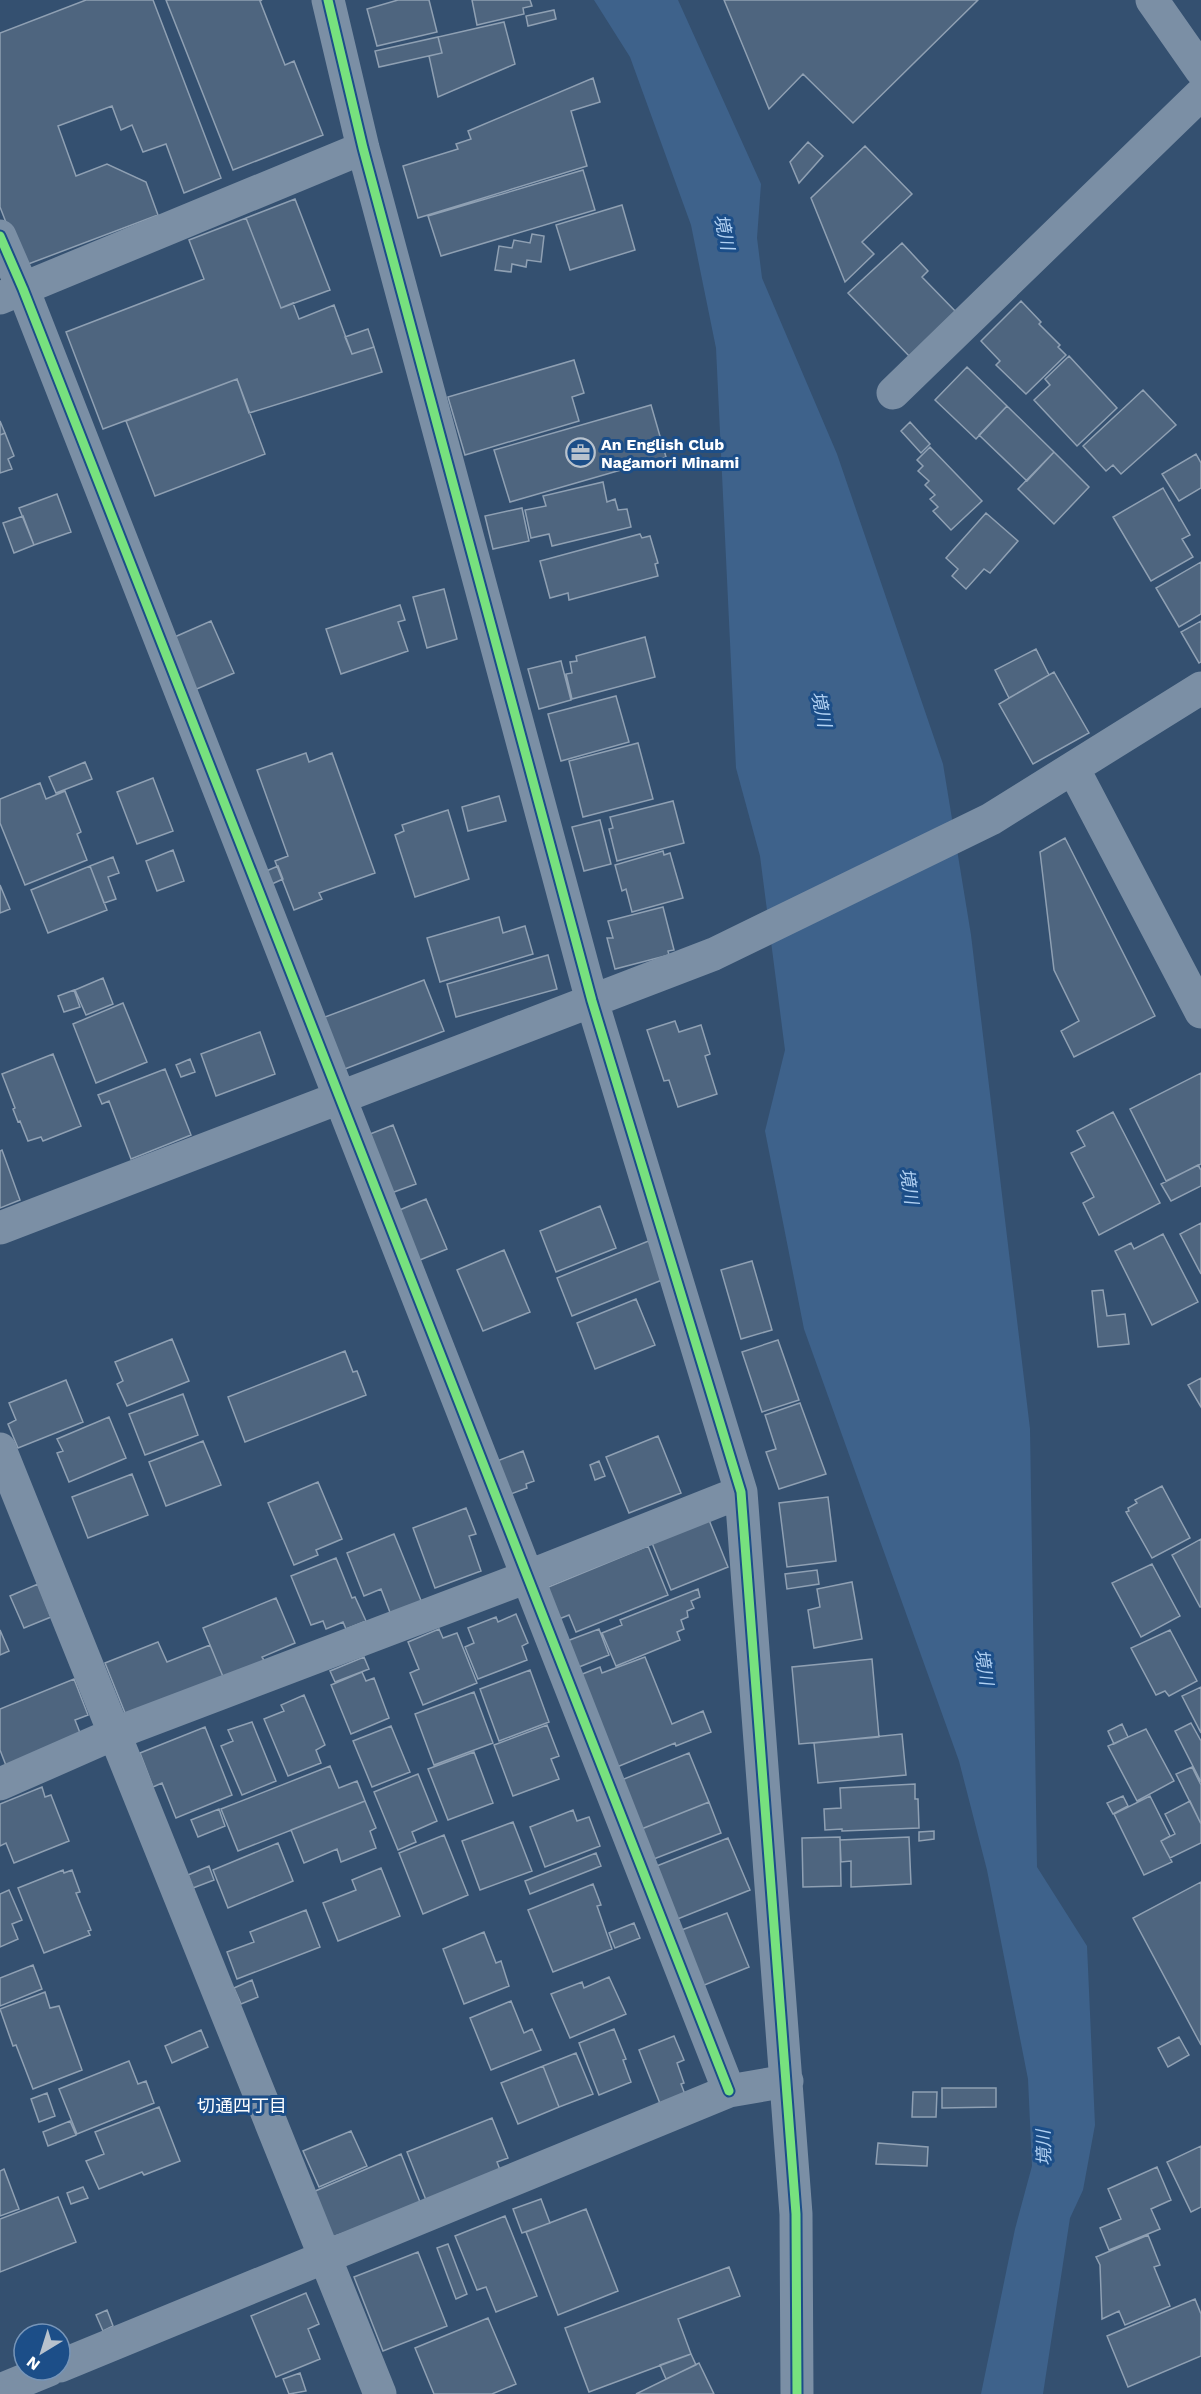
<svg xmlns="http://www.w3.org/2000/svg" width="1201" height="2394" font-family="'Work Sans','Noto Sans JP',sans-serif">
  <style>
    .water { fill: #3e628b }
    .building { fill: #4e657f; stroke: #8fa0b3; stroke-width: 1.5 }
    .lines { fill: none; stroke-linecap: round; stroke-linejoin: round }
    .minor { stroke: #7b8fa5; stroke-width: 33 }
    .cycleway-casing { stroke: #1c4e88; stroke-width: 13 }
    .cycleway { stroke: #77e17e; stroke-width: 9 }
    .labels { text-anchor: middle; stroke-width: 6; stroke-linejoin: round; paint-order: stroke }
    .poi-label { font-size: 16px; font-weight: bold; fill: #fff; stroke: #1c4e88; text-anchor: start }
    .water-label { font-size: 18px; font-style: italic; fill: #b1d1f3; stroke: #1c4e88 }
    .neighbourhood-label { font-size: 18px; fill: #fff; stroke: #1c4e88 }
  </style>
  <rect width="100%" height="100%" fill="#345070"/>
  <path class="water" d="M 594,0 L 678,0 L 761,184 L 757,238 L 762,278 L 837,454 L 943,764 L 971,935 L 1030,1429 L 1037,1867 L 1087,1946 L 1095,2125 L 1083,2190 L 1070,2218 L 1043,2394 L 981,2394 L 1015,2229 L 1032,2166 L 1028,2079 L 987,1870 L 959,1761 L 804,1329 L 765,1131 L 785,1050 L 760,856 L 736,768 L 716,348 L 691,225 L 630,57 Z"/>
  <path class="building" d="M 86,0 L 153,0 L 221,178 L 184,193 L 166,144 L 143,152 L 132,125 L 121,130 L 112,106 L 58,126 L 76,176 L 107,164 L 146,182 L 158,215 L 23,266 L 0,207 L 0,33 Z
    M 166,0 L 262,0 L 260,1 L 285,65 L 294,61 L 323,135 L 233,170 Z
    M 398,0 L 429,0 L 437,32 L 377,46 L 367,9 Z
    M 472,0 L 530,0 L 532,6 L 523,8 L 524,14 L 477,25 Z
    M 724,0 L 978,0 L 853,123 L 803,74 L 769,109 Z
    M 554,10 L 556,19 L 528,26 L 526,16 Z
    M 504,22 L 515,64 L 438,97 L 429,56 L 442,53 L 438,37 Z
    M 438,37 L 442,53 L 379,67 L 375,51 Z
    M 593,78 L 600,102 L 571,111 L 587,166 L 418,218 L 403,166 L 458,149 L 456,144 L 471,139 L 468,131 Z
    M 808,142 L 823,156 L 799,183 L 790,162 Z
    M 865,146 L 912,194 L 862,242 L 874,254 L 845,282 L 811,198 Z
    M 583,170 L 595,210 L 441,256 L 428,216 Z
    M 295,199 L 330,290 L 281,308 L 246,218 Z
    M 622,205 L 635,250 L 570,270 L 556,225 Z
    M 246,218 L 281,308 L 293,303 L 299,319 L 334,305 L 352,354 L 374,347 L 382,372 L 249,413 L 237,379 L 103,429 L 66,332 L 204,279 L 189,240 Z
    M 532,234 L 544,236 L 541,262 L 527,260 L 526,267 L 512,264 L 511,272 L 495,270 L 499,246 L 512,248 L 514,240 L 530,243 Z
    M 902,243 L 928,271 L 922,277 L 959,315 L 912,359 L 848,293 Z
    M 1021,301 L 1041,322 L 1039,324 L 1060,345 L 1058,347 L 1066,355 L 1026,394 L 996,365 L 1000,361 L 981,341 Z
    M 368,329 L 374,347 L 352,354 L 345,337 Z
    M 1069,356 L 1117,408 L 1077,446 L 1034,400 L 1050,385 L 1045,379 Z
    M 574,360 L 584,393 L 572,397 L 579,421 L 465,455 L 448,397 Z
    M 967,367 L 1007,406 L 976,439 L 935,400 Z
    M 237,379 L 265,454 L 155,496 L 126,421 Z
    M 1143,390 L 1176,425 L 1121,474 L 1113,465 L 1106,471 L 1083,446 Z
    M 651,405 L 666,457 L 510,502 L 494,450 Z
    M 1007,406 L 1054,452 L 1027,481 L 979,435 Z
    M 0,421 L 5,433 L 0,435 Z
    M 910,422 L 930,444 L 921,453 L 901,431 Z
    M 5,433 L 14,456 L 8,459 L 12,469 L 0,473 L 0,435 Z
    M 930,447 L 982,501 L 951,530 L 933,511 L 938,507 L 930,499 L 935,495 L 925,485 L 929,481 L 918,471 L 923,466 L 917,460 Z
    M 1054,452 L 1089,487 L 1054,524 L 1018,489 Z
    M 1196,454 L 1201,463 L 1201,488 L 1179,501 L 1162,474 Z
    M 603,482 L 607,502 L 615,499 L 618,510 L 627,509 L 631,527 L 552,546 L 549,534 L 531,538 L 525,510 L 546,506 L 543,496 Z
    M 1163,488 L 1190,535 L 1182,539 L 1193,557 L 1151,581 L 1113,517 Z
    M 57,494 L 71,532 L 34,545 L 19,508 Z
    M 522,508 L 529,541 L 493,549 L 485,516 Z
    M 986,513 L 1018,541 L 990,573 L 984,569 L 966,589 L 952,576 L 958,569 L 946,558 Z
    M 23,516 L 34,545 L 14,553 L 3,523 Z
    M 640,534 L 642,538 L 650,536 L 658,563 L 655,564 L 658,576 L 569,600 L 568,593 L 550,598 L 540,561 Z
    M 1201,562 L 1201,614 L 1179,627 L 1156,588 Z
    M 444,589 L 457,639 L 427,648 L 413,597 Z
    M 400,605 L 405,620 L 398,622 L 408,651 L 341,674 L 326,629 Z
    M 211,621 L 234,673 L 192,691 L 170,639 Z
    M 1201,621 L 1201,662 L 1199,663 L 1181,632 Z
    M 645,637 L 655,677 L 572,699 L 566,674 L 572,673 L 570,662 L 577,661 L 576,656 Z
    M 1036,649 L 1049,675 L 1009,698 L 995,670 Z
    M 561,661 L 571,700 L 539,709 L 528,669 Z
    M 1054,672 L 1089,733 L 1033,764 L 999,704 Z
    M 616,696 L 629,742 L 561,761 L 548,714 Z
    M 638,743 L 653,799 L 583,817 L 569,761 Z
    M 306,753 L 309,762 L 332,753 L 375,873 L 319,893 L 322,899 L 294,910 L 275,861 L 288,856 L 257,770 Z
    M 85,762 L 92,779 L 56,793 L 49,777 Z
    M 153,778 L 173,831 L 137,844 L 117,792 Z
    M 40,783 L 46,799 L 65,791 L 81,832 L 77,834 L 87,860 L 25,885 L 0,823 L 0,799 Z
    M 499,796 L 506,821 L 468,831 L 462,807 Z
    M 673,801 L 684,843 L 617,861 L 609,829 L 613,828 L 610,817 Z
    M 448,810 L 469,879 L 415,897 L 395,835 L 404,831 L 402,825 Z
    M 600,820 L 611,864 L 584,871 L 572,827 Z
    M 1065,838 L 1155,1016 L 1074,1057 L 1061,1031 L 1079,1021 L 1054,970 L 1040,852 Z
    M 173,850 L 184,881 L 157,891 L 146,861 Z
    M 663,851 L 664,855 L 670,853 L 683,898 L 632,912 L 626,889 L 622,891 L 615,865 Z
    M 113,857 L 119,873 L 108,877 L 116,899 L 104,903 L 90,866 Z
    M 90,866 L 107,910 L 48,933 L 31,890 Z
    M 278,866 L 283,879 L 263,888 L 257,875 Z
    M 0,885 L 10,909 L 0,913 Z
    M 663,907 L 674,950 L 668,951 L 669,955 L 615,969 L 607,938 L 613,938 L 608,921 Z
    M 499,917 L 503,933 L 525,926 L 533,954 L 440,982 L 427,938 Z
    M 548,955 L 557,989 L 456,1017 L 447,984 Z
    M 103,978 L 113,1004 L 86,1015 L 75,990 Z
    M 424,980 L 444,1031 L 337,1072 L 317,1020 Z
    M 74,990 L 80,1007 L 64,1012 L 58,996 Z
    M 123,1003 L 147,1062 L 96,1083 L 73,1024 Z
    M 675,1021 L 679,1032 L 701,1025 L 710,1054 L 705,1056 L 717,1094 L 678,1107 L 669,1080 L 664,1081 L 647,1030 Z
    M 260,1032 L 275,1074 L 216,1096 L 201,1054 Z
    M 53,1054 L 81,1126 L 43,1141 L 41,1137 L 28,1141 L 20,1121 L 18,1122 L 13,1109 L 15,1108 L 2,1074 Z
    M 190,1059 L 195,1072 L 181,1077 L 176,1065 Z
    M 165,1069 L 191,1135 L 131,1159 L 109,1101 L 102,1104 L 98,1095 Z
    M 1201,1073 L 1201,1164 L 1166,1181 L 1130,1109 Z
    M 1113,1112 L 1160,1203 L 1099,1235 L 1083,1203 L 1094,1197 L 1071,1153 L 1085,1146 L 1077,1131 Z
    M 393,1125 L 416,1184 L 383,1196 L 360,1138 Z
    M 2,1150 L 20,1200 L 0,1208 L 0,1151 Z
    M 1198,1165 L 1201,1170 L 1201,1186 L 1171,1201 L 1161,1184 Z
    M 426,1199 L 447,1249 L 410,1264 L 390,1214 Z
    M 600,1206 L 616,1248 L 556,1272 L 540,1231 Z
    M 1201,1223 L 1201,1274 L 1180,1234 Z
    M 1163,1234 L 1198,1302 L 1152,1325 L 1115,1251 L 1131,1243 L 1134,1249 Z
    M 651,1240 L 667,1278 L 572,1316 L 557,1278 Z
    M 504,1250 L 530,1312 L 483,1331 L 457,1270 Z
    M 752,1261 L 772,1330 L 741,1339 L 721,1270 Z
    M 1103,1290 L 1107,1316 L 1125,1314 L 1129,1344 L 1098,1347 L 1092,1291 Z
    M 636,1299 L 655,1345 L 595,1369 L 577,1323 Z
    M 172,1339 L 189,1381 L 127,1406 L 117,1384 L 123,1381 L 115,1362 Z
    M 778,1340 L 799,1400 L 762,1412 L 742,1352 Z
    M 345,1351 L 353,1372 L 357,1371 L 366,1395 L 245,1442 L 228,1397 Z
    M 1201,1378 L 1201,1407 L 1188,1385 Z
    M 66,1380 L 83,1422 L 18,1448 L 8,1424 L 16,1420 L 9,1403 Z
    M 183,1394 L 198,1435 L 145,1455 L 129,1414 Z
    M 800,1403 L 826,1474 L 779,1489 L 766,1452 L 776,1449 L 765,1415 Z
    M 109,1417 L 126,1458 L 69,1482 L 57,1453 L 63,1451 L 57,1439 Z
    M 658,1436 L 681,1493 L 629,1513 L 606,1457 Z
    M 203,1441 L 221,1485 L 166,1506 L 149,1462 Z
    M 523,1451 L 534,1481 L 526,1484 L 527,1488 L 500,1498 L 487,1465 Z
    M 599,1461 L 605,1476 L 595,1480 L 590,1465 Z
    M 132,1474 L 148,1515 L 88,1538 L 72,1497 Z
    M 318,1482 L 342,1539 L 316,1550 L 318,1555 L 294,1565 L 268,1503 Z
    M 1162,1486 L 1190,1538 L 1152,1558 L 1126,1512 L 1129,1511 L 1128,1508 L 1137,1503 L 1135,1500 Z
    M 828,1497 L 836,1561 L 787,1567 L 779,1503 Z
    M 466,1508 L 476,1534 L 469,1536 L 481,1571 L 435,1588 L 413,1528 Z
    M 709,1520 L 728,1567 L 671,1590 L 652,1543 Z
    M 394,1534 L 422,1603 L 391,1615 L 381,1589 L 364,1596 L 347,1553 Z
    M 1201,1539 L 1201,1607 L 1200,1607 L 1172,1555 Z
    M 648,1546 L 668,1595 L 576,1632 L 569,1615 L 559,1619 L 546,1588 Z
    M 336,1558 L 352,1598 L 355,1597 L 366,1621 L 346,1629 L 343,1622 L 326,1629 L 323,1621 L 311,1625 L 291,1576 Z
    M 1152,1564 L 1180,1616 L 1141,1637 L 1112,1583 Z
    M 817,1570 L 819,1584 L 787,1589 L 785,1574 Z
    M 852,1582 L 862,1639 L 814,1648 L 808,1610 L 820,1607 L 817,1589 Z
    M 38,1584 L 51,1617 L 24,1628 L 10,1596 Z
    M 698,1589 L 700,1597 L 691,1601 L 694,1608 L 687,1611 L 688,1617 L 681,1620 L 684,1629 L 677,1632 L 680,1640 L 616,1666 L 602,1633 L 622,1625 L 620,1620 Z
    M 276,1598 L 295,1643 L 262,1657 L 265,1662 L 224,1679 L 203,1628 Z
    M 516,1614 L 528,1643 L 522,1646 L 527,1660 L 478,1679 L 465,1647 L 474,1643 L 468,1628 L 496,1617 L 498,1622 Z
    M 439,1629 L 443,1638 L 457,1633 L 477,1683 L 423,1705 L 410,1673 L 419,1669 L 408,1642 Z
    M 599,1629 L 609,1655 L 569,1671 L 559,1644 Z
    M 0,1630 L 9,1651 L 0,1655 Z
    M 1170,1630 L 1197,1681 L 1169,1696 L 1165,1691 L 1156,1695 L 1131,1648 Z
    M 158,1642 L 167,1662 L 210,1645 L 224,1679 L 127,1718 L 105,1663 Z
    M 364,1657 L 369,1669 L 335,1682 L 330,1671 Z
    M 645,1657 L 672,1724 L 703,1711 L 711,1732 L 676,1746 L 675,1743 L 617,1767 L 580,1675 L 600,1667 L 602,1673 Z
    M 872,1659 L 879,1737 L 799,1744 L 792,1667 Z
    M 530,1670 L 549,1722 L 499,1741 L 480,1689 Z
    M 362,1672 L 366,1681 L 374,1678 L 389,1718 L 351,1734 L 331,1685 Z
    M 74,1679 L 88,1715 L 75,1720 L 82,1738 L 7,1768 L 0,1750 L 0,1709 Z
    M 1201,1687 L 1201,1733 L 1182,1696 Z
    M 474,1692 L 493,1743 L 434,1765 L 415,1714 Z
    M 304,1695 L 325,1745 L 316,1750 L 321,1763 L 288,1776 L 264,1719 L 284,1711 L 281,1705 Z
    M 252,1722 L 276,1781 L 242,1795 L 221,1746 L 233,1741 L 228,1730 Z
    M 1191,1723 L 1201,1741 L 1201,1782 L 1175,1731 Z
    M 1122,1724 L 1128,1737 L 1114,1744 L 1108,1731 Z
    M 547,1725 L 559,1756 L 551,1759 L 559,1779 L 513,1796 L 494,1745 Z
    M 391,1726 L 410,1772 L 372,1787 L 353,1741 Z
    M 205,1727 L 232,1795 L 176,1818 L 162,1783 L 153,1787 L 140,1753 Z
    M 1146,1729 L 1174,1781 L 1137,1801 L 1108,1746 Z
    M 902,1734 L 906,1775 L 818,1783 L 814,1743 Z
    M 474,1752 L 493,1803 L 448,1820 L 428,1769 Z
    M 689,1753 L 709,1802 L 634,1832 L 614,1783 Z
    M 330,1766 L 339,1788 L 357,1781 L 365,1801 L 238,1851 L 221,1809 Z
    M 1192,1767 L 1201,1785 L 1201,1824 L 1176,1774 Z
    M 418,1774 L 437,1821 L 412,1832 L 416,1842 L 398,1850 L 374,1792 Z
    M 915,1784 L 915,1799 L 918,1799 L 919,1828 L 842,1831 L 842,1829 L 825,1830 L 824,1809 L 841,1808 L 840,1788 Z
    M 42,1787 L 45,1797 L 51,1795 L 69,1841 L 14,1863 L 6,1843 L 0,1846 L 0,1804 Z
    M 1123,1796 L 1128,1806 L 1113,1814 L 1107,1803 Z
    M 1150,1796 L 1170,1836 L 1161,1841 L 1172,1862 L 1144,1875 L 1114,1814 Z
    M 365,1801 L 376,1828 L 370,1831 L 376,1848 L 341,1862 L 337,1849 L 304,1863 L 291,1830 Z
    M 1190,1801 L 1201,1824 L 1201,1843 L 1170,1858 L 1161,1841 L 1175,1834 L 1165,1814 Z
    M 709,1802 L 721,1833 L 646,1862 L 634,1832 Z
    M 219,1809 L 225,1826 L 198,1837 L 191,1820 Z
    M 573,1810 L 577,1821 L 589,1817 L 600,1846 L 545,1867 L 530,1827 Z
    M 513,1822 L 532,1871 L 480,1890 L 462,1841 Z
    M 934,1831 L 934,1839 L 919,1841 L 919,1832 Z
    M 444,1835 L 468,1895 L 423,1914 L 399,1853 Z
    M 840,1837 L 841,1886 L 803,1887 L 802,1838 Z
    M 909,1837 L 911,1884 L 851,1887 L 851,1861 L 841,1862 L 840,1840 Z
    M 728,1838 L 750,1890 L 670,1922 L 649,1869 Z
    M 278,1843 L 293,1881 L 228,1908 L 213,1870 Z
    M 596,1853 L 601,1866 L 530,1894 L 525,1881 Z
    M 209,1866 L 214,1880 L 193,1888 L 188,1875 Z
    M 381,1868 L 400,1916 L 338,1941 L 323,1903 L 356,1890 L 352,1880 Z
    M 63,1870 L 64,1873 L 72,1870 L 80,1892 L 76,1893 L 91,1930 L 88,1931 L 90,1935 L 44,1953 L 18,1888 Z
    M 1201,1882 L 1201,2045 L 1133,1918 Z
    M 593,1884 L 601,1905 L 597,1906 L 612,1949 L 553,1972 L 528,1910 Z
    M 9,1890 L 22,1920 L 12,1924 L 18,1939 L 0,1947 L 0,1894 Z
    M 306,1910 L 320,1947 L 237,1979 L 227,1952 L 254,1942 L 250,1932 Z
    M 727,1913 L 749,1967 L 697,1988 L 679,1931 Z
    M 634,1923 L 640,1938 L 615,1948 L 609,1933 Z
    M 484,1932 L 496,1963 L 501,1961 L 509,1986 L 464,2004 L 443,1949 Z
    M 33,1965 L 42,1989 L 0,2006 L 0,1978 Z
    M 609,1977 L 626,2014 L 570,2038 L 551,1994 L 582,1982 L 584,1988 Z
    M 252,1980 L 258,1997 L 241,2004 L 234,1988 Z
    M 45,1992 L 50,2008 L 59,2006 L 82,2070 L 33,2089 L 16,2045 L 13,2046 L 0,2009 Z
    M 511,2001 L 524,2033 L 532,2029 L 541,2050 L 491,2070 L 470,2018 Z
    M 614,2029 L 626,2059 L 623,2060 L 631,2082 L 599,2095 L 579,2043 Z
    M 201,2030 L 208,2047 L 172,2063 L 165,2046 Z
    M 674,2036 L 684,2060 L 677,2063 L 684,2083 L 681,2084 L 686,2097 L 661,2106 L 639,2050 Z
    M 1179,2037 L 1189,2055 L 1168,2067 L 1158,2048 Z
    M 576,2053 L 593,2094 L 559,2107 L 543,2066 Z
    M 129,2061 L 138,2084 L 146,2081 L 154,2103 L 77,2134 L 59,2089 Z
    M 543,2066 L 559,2107 L 518,2124 L 501,2083 Z
    M 942,2088 L 996,2088 L 996,2107 L 942,2108 Z
    M 913,2092 L 937,2092 L 936,2117 L 912,2117 Z
    M 47,2093 L 55,2116 L 39,2122 L 31,2099 Z
    M 159,2107 L 180,2161 L 144,2175 L 142,2172 L 99,2189 L 86,2161 L 104,2154 L 95,2132 Z
    M 492,2118 L 508,2158 L 497,2162 L 502,2175 L 428,2205 L 407,2152 Z
    M 70,2121 L 76,2135 L 48,2146 L 43,2132 Z
    M 351,2131 L 367,2166 L 319,2187 L 303,2151 Z
    M 878,2143 L 928,2147 L 927,2166 L 876,2164 Z
    M 1201,2146 L 1201,2207 L 1191,2212 L 1167,2162 Z
    M 401,2154 L 422,2207 L 332,2237 L 313,2192 Z
    M 1157,2167 L 1171,2200 L 1151,2209 L 1160,2229 L 1109,2250 L 1100,2228 L 1121,2219 L 1108,2189 Z
    M 4,2169 L 19,2209 L 0,2216 L 0,2171 Z
    M 83,2187 L 88,2198 L 71,2204 L 67,2193 Z
    M 58,2197 L 76,2242 L 0,2272 L 0,2219 Z
    M 541,2199 L 550,2223 L 522,2233 L 513,2209 Z
    M 586,2209 L 618,2291 L 558,2315 L 526,2232 Z
    M 505,2216 L 537,2296 L 496,2312 L 486,2287 L 477,2290 L 455,2236 Z
    M 1148,2235 L 1160,2265 L 1154,2267 L 1170,2306 L 1125,2325 L 1119,2311 L 1102,2319 L 1100,2265 L 1096,2257 Z
    M 448,2244 L 467,2294 L 456,2299 L 437,2248 Z
    M 418,2252 L 447,2326 L 383,2351 L 354,2277 Z
    M 729,2267 L 740,2296 L 678,2319 L 691,2354 L 589,2392 L 565,2328 Z
    M 306,2293 L 319,2324 L 308,2329 L 320,2359 L 276,2377 L 251,2316 Z
    M 1195,2299 L 1201,2314 L 1201,2356 L 1128,2387 L 1107,2336 Z
    M 107,2310 L 113,2326 L 103,2331 L 96,2315 Z
    M 488,2318 L 516,2384 L 492,2394 L 434,2394 L 415,2348 Z
    M 691,2354 L 696,2365 L 666,2379 L 660,2365 Z
    M 699,2363 L 714,2394 L 636,2394 Z
    M 300,2373 L 306,2391 L 289,2394 L 283,2379 Z"/>
  <g class="lines">
    <path class="minor" d="M 328,0 L 363,148 L 592,1001 L 741,1492 L 796,2214 L 797,2394
      M 1152,0 L 1201,70
      M 0,236 L 23,289 L 729,2091
      M 0,298 L 363,148
      M 893,393 L 1201,94
      M 1073,768 L 1201,1012
      M 0,1228 L 714,954 L 991,819 L 1201,688
      M 0,1449 L 380,2394
      M 0,1784 L 116,1733 L 527,1577 L 741,1492
      M 60,2366 L 729,2091 L 787,2081
      M 0,2390 L 49,2370"/>
    <defs>
      <path id="cycleway" d="M 328,0 L 363,148 L 592,1001 L 741,1492 L 796,2214 L 797,2394
        M 0,236 L 23,289 L 729,2091"/>
    </defs>
    <use href="#cycleway" class="cycleway-casing"/>
    <use href="#cycleway" class="cycleway"/>
  </g>
  <defs>
    <symbol id="office-ring" viewBox="-11 -11 22 22"><circle r="9.5" fill="#1c4e88" stroke="#b8c2cd" stroke-width="1.5"/><path d="M-6-3h4V-5.5h4V-3h4V5H-6ZM-1-4.5V-3h2v-1.5ZM-6 0V1H6V0Z" fill="#b8c2cd"/></symbol>
  </defs>
  <g fill-rule="evenodd">
    <use href="#office-ring" x="564" y="436" width="33" height="33"/>
  </g>
  <g class="labels">
    <g class="poi-label">
      <text x="601" y="450">An English Club<tspan x="601" dy="18">Nagamori Minami</tspan></text>
    </g>
    <g class="water-label">
      <text transform="translate(724 232) rotate(78)" y="6">境川</text>
      <text transform="translate(821 709) rotate(78)" y="6">境川</text>
      <text transform="translate(909 1186) rotate(81)" y="6">境川</text>
      <text transform="translate(984 1667) rotate(81)" y="6">境川</text>
      <text transform="translate(1044 2148) rotate(-92)" y="6">境川</text>
    </g>
    <g class="neighbourhood-label">
      <text x="242" y="2112">切通四丁目</text>
    </g>
  </g>
  <g transform="translate(42 2352) rotate(218)"><circle r="28" fill="#1c4e88" stroke="#7795b8" stroke-width="1.5"/>
  <path d="M0-4.5L10 22L0 15L-10 22Z" fill="#b8c2cd"/>
  <text y="-9" font-size="16" font-weight="bold" text-anchor="middle" fill="#ffffff">N</text>
  </g>
</svg>
